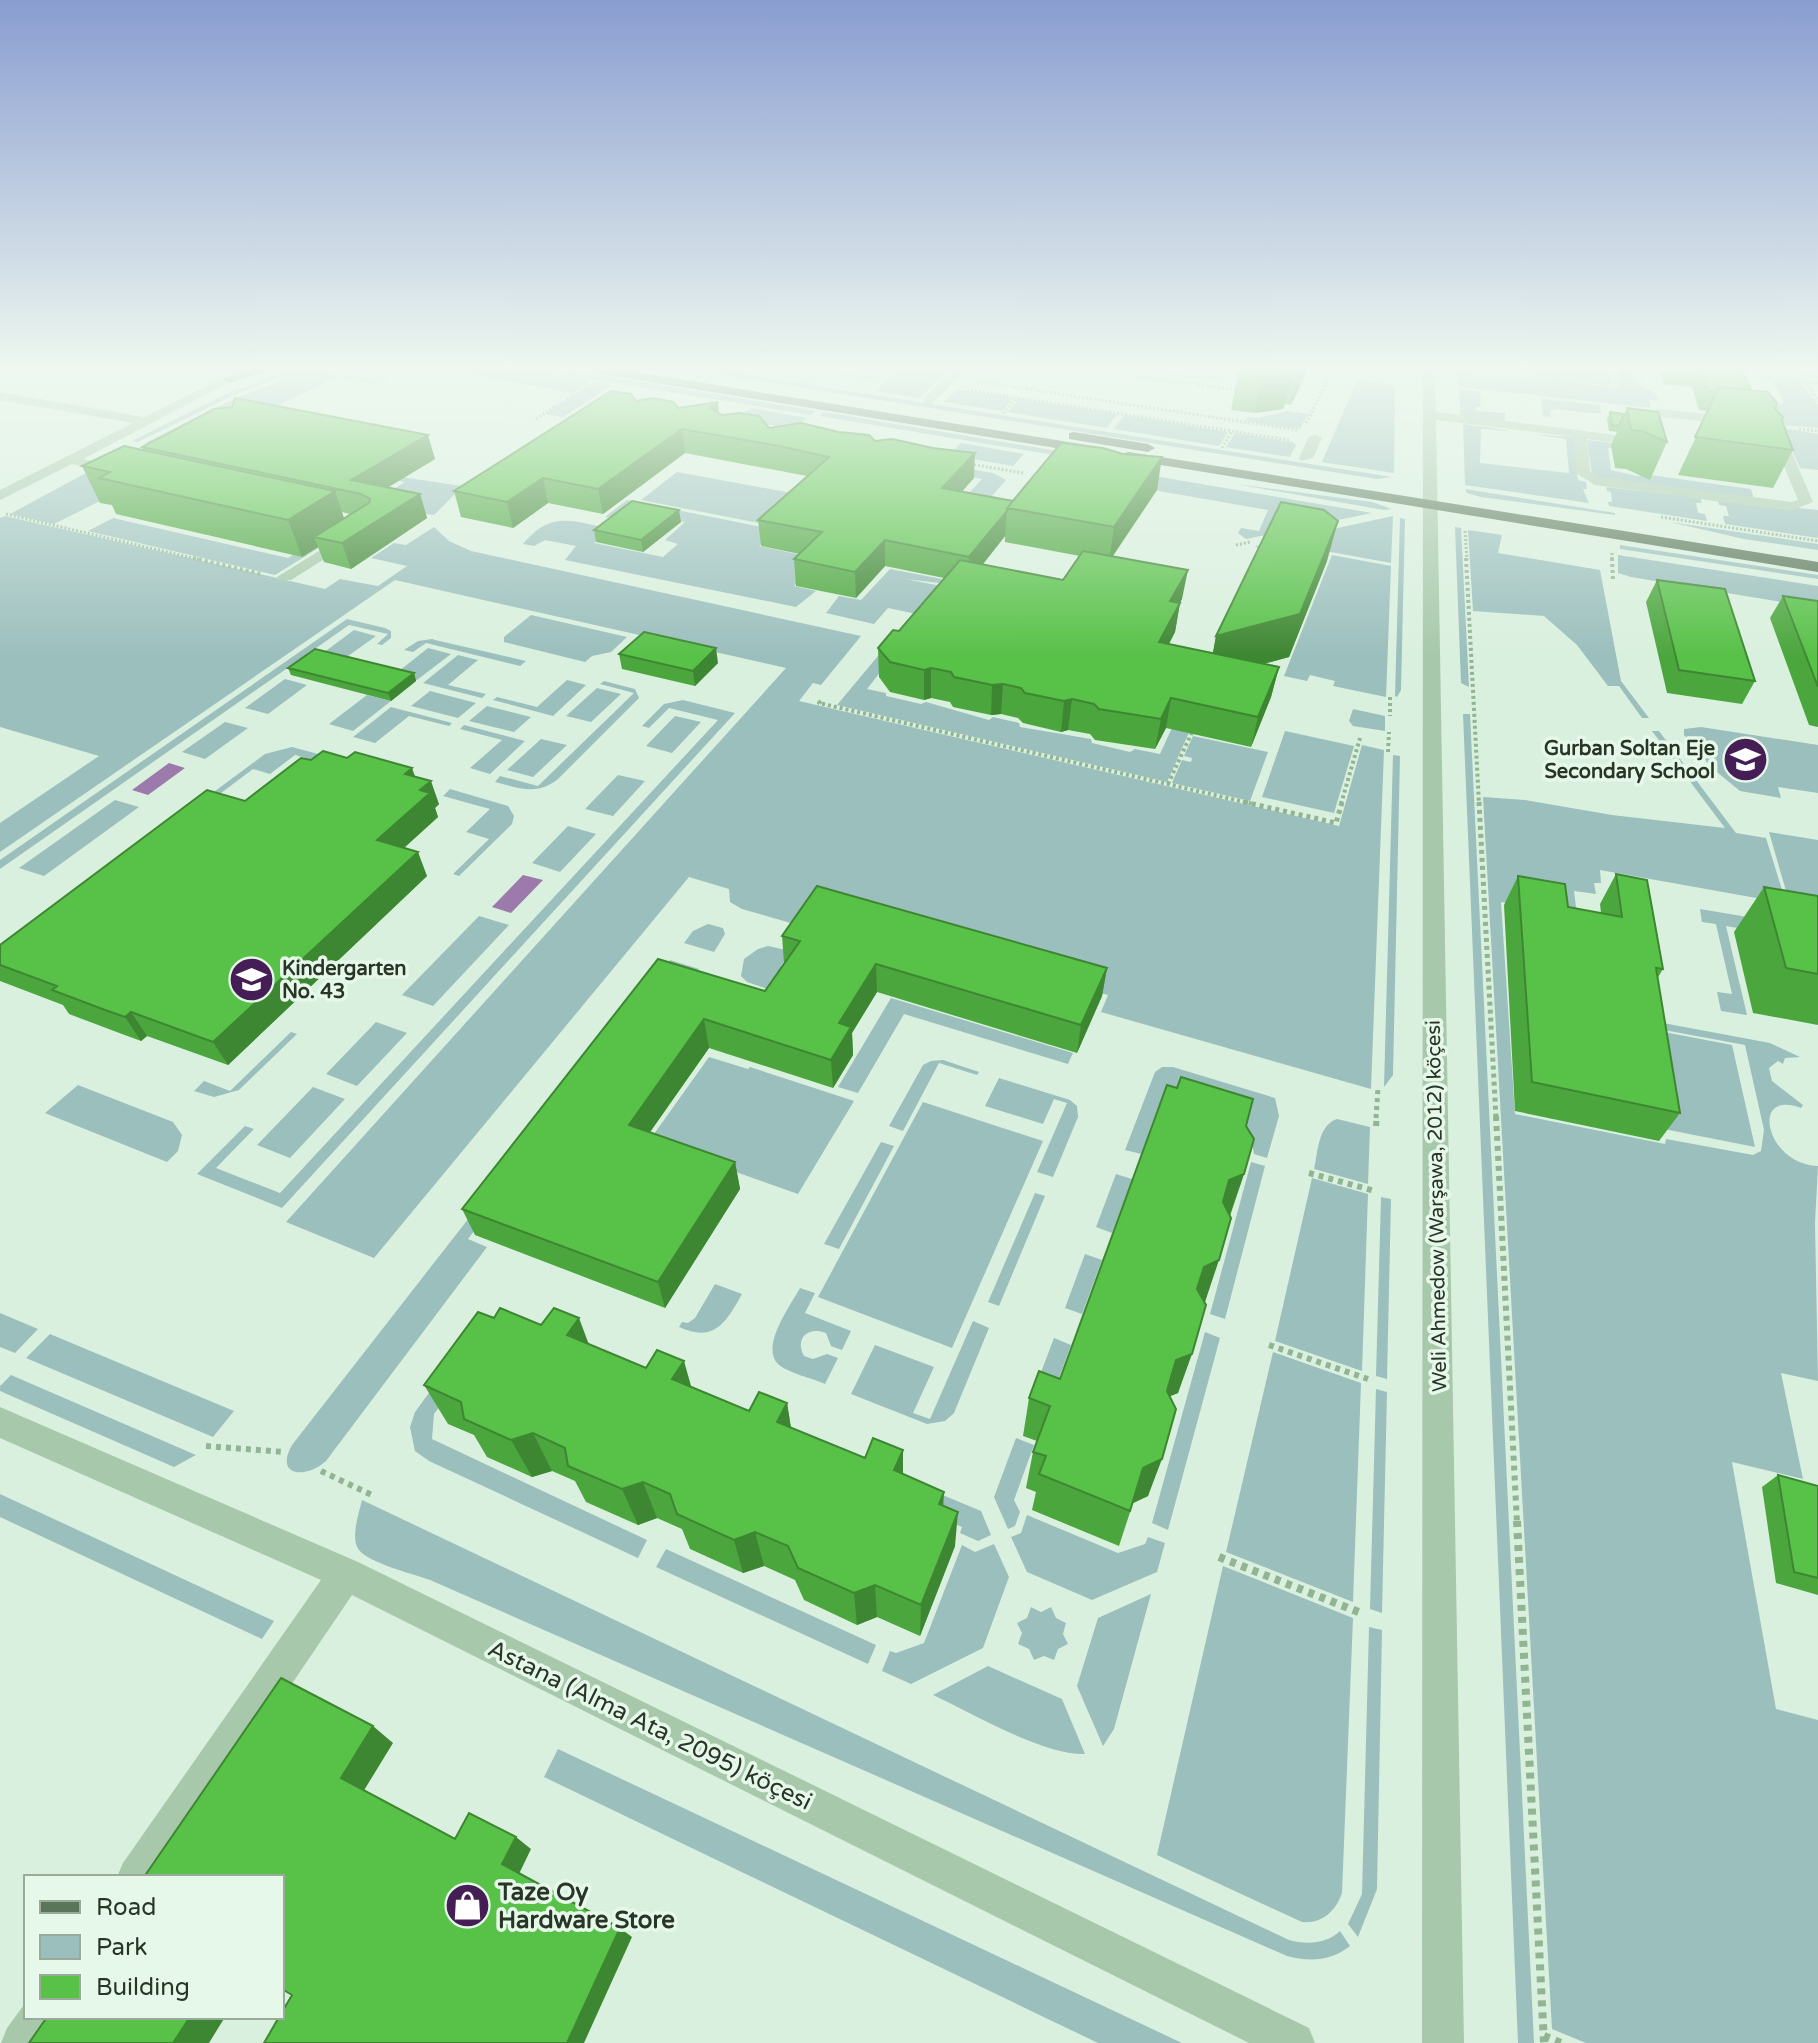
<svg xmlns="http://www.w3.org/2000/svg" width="1818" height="2043" font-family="'Varela Round',sans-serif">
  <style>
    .green { fill: #9bbfbd }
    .water { fill: #9c7bac }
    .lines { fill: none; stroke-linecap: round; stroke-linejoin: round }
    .path-far4 { stroke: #91b493; stroke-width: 3; stroke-dasharray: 2 2; stroke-linecap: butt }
    .path-far3 { stroke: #91b493; stroke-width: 4; stroke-dasharray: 3 3; stroke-linecap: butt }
    .path-far2 { stroke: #91b493; stroke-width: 5; stroke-dasharray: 4 4; stroke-linecap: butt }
    .path-far1 { stroke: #91b493; stroke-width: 6; stroke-dasharray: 5 5; stroke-linecap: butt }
    .path { stroke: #91b493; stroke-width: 8; stroke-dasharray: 6 6; stroke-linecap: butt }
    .minor { fill: #a7c8aa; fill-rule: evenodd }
    .major { fill: #5a7659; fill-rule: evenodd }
    .wall { fill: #4ca63e; fill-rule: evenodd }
    .shaded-wall { fill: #3e8732 }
    .building { fill: #58c148; stroke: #3e8732; stroke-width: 2 }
    .labels { text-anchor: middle; stroke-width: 7; stroke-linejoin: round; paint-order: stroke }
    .poi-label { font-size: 20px; font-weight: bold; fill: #283527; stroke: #e6f8e9; text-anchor: end }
    .street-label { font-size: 20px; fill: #283527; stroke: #e6f8e9 }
    .near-street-label { font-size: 24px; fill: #283527; stroke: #e6f8e9 }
    .near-poi-label { font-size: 24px; font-weight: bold; fill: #283527; stroke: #e6f8e9; text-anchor: start }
  </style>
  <rect width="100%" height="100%" fill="#daf0de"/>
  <path class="green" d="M 291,370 L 300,370 L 234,395 L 138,442 L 132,441 L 228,393 Z
    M 448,370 L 512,370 L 591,381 L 572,393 Z
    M 535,370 L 599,375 L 816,411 L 811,415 Z
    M 691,370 L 716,370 L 1392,477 L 1377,479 Z
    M 899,370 L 949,370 L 919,398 L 875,391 Z
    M 1458,370 L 1475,370 L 1473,376 L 1535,382 L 1535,370 L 1541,371 L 1545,379 L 1613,389 L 1620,386 L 1618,370 L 1632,370 L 1635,383 L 1655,393 L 1658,401 L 1649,400 L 1651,408 L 1459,387 Z
    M 1548,370 L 1609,370 L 1612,385 L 1556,381 L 1550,378 Z
    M 307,371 L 339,376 L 274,407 L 227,459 L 145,443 L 240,396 Z
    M 1357,380 L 1395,385 L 1394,473 L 1322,462 Z
    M 1773,380 L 1801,382 L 1818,405 L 1818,428 L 1781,425 L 1769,406 L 1784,403 Z
    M 596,382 L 613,385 L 563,417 L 545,414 Z
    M 1459,389 L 1477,391 L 1481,395 L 1480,407 L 1476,407 L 1476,411 L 1505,413 L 1505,422 L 1460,416 L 1460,409 L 1469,410 L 1460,408 Z
    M 957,390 L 962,390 L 1014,398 L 1002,411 L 944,402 Z
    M 1019,399 L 1117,414 L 1107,428 L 1007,412 Z
    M 1541,399 L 1600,405 L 1601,414 L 1557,409 L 1550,411 L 1551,417 L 1543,416 Z
    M 751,408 L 807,418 L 794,429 L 736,419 Z
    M 1287,411 L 1308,414 L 1300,429 L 1245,421 L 1248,417 L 1258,418 Z
    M 824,412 L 1117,461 L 1151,471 L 819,416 Z
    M 1124,415 L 1228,432 L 1219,446 L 1114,429 Z
    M 1463,424 L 1512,431 L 1481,429 L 1480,463 L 1569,473 L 1566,439 L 1531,434 L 1574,437 L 1578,480 L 1586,482 L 1587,489 L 1583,489 L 1589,503 L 1465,485 Z
    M 1782,428 L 1818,434 L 1818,470 L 1800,468 Z
    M 551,430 L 459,490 L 434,515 L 368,505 L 405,482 L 327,466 L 462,486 Z
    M 1235,433 L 1292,442 L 1296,445 L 1290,457 L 1226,447 Z
    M 796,439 L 993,473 L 1006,480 L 991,497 L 962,501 L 982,479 L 788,444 Z
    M 1587,440 L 1646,447 L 1624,450 L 1608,448 L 1611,470 L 1637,476 L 1650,475 L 1751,489 L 1754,499 L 1600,480 L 1592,475 Z
    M 961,443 L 1024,454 L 1013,466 L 950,455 Z
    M 1060,460 L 1372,513 L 1246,539 L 1238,533 L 1241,528 L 1259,531 L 1268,510 L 1050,472 Z
    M 677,472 L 797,494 L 764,524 L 641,500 Z
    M 86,473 L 136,483 L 54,524 L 10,514 Z
    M 1235,484 L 1372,502 L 1392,509 L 1384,510 Z
    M 1606,487 L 1700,498 L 1702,503 L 1696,503 L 1698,513 L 1705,514 L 1707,521 L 1609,506 L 1608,502 L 1612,502 L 1611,492 L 1607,491 Z
    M 1465,489 L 1615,513 L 1615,515 L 1481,497 L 1467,493 Z
    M 627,500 L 776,530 L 759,546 L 816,558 L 870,510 L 794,586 L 816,591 L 796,607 L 565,560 L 576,546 L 545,540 L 534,546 L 523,544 C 551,510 573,521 611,529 L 594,543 L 663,557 L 678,544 L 665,540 L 685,522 L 635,512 L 624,521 L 605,517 Z
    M 1718,500 L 1818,510 L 1818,538 L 1725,524 L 1723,516 L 1729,516 L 1726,506 L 1719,505 Z
    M 5,516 L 325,589 L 340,579 L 378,586 L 407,566 L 371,558 L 394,543 L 406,545 L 434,527 L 449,541 L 471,551 L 861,636 L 821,685 L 813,683 L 799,701 L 1339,826 L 1362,745 L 1384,750 L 1371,1089 L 1101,1012 L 1108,995 L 819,914 L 808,928 L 742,909 L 730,902 L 729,889 L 689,877 L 374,1258 L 286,1222 L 786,668 L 395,580 L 0,852 L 0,823 L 99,756 L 0,727 L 0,518 Z
    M 1393,516 L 1391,563 L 1281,543 L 1260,550 L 1255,546 Z
    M 113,518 L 288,558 L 330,532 L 349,529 L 275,575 L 88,531 Z
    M 1400,518 L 1405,519 L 1401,690 L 1397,697 L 1395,696 Z
    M 1670,522 L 1818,544 L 1818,550 L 1744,539 Z
    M 1455,527 L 1461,528 L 1469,687 L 1461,683 Z
    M 1468,530 L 1502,535 L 1498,553 L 1600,570 L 1621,681 L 1649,718 L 1642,718 L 1619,686 L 1608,686 L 1577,645 L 1544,616 L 1473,611 Z
    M 1620,545 L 1818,575 L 1818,579 L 1620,549 Z
    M 1332,555 L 1391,566 L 1386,697 L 1333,686 L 1335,681 L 1310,675 L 1307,681 L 1284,676 Z
    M 1618,555 L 1818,586 L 1818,608 L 1631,577 L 1618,573 Z
    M 890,569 L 942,579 L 939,583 L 906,579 L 1005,599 L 983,628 L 888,608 L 874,624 L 826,613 L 839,596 L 861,600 Z
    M 531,615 L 627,637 L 611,652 L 592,656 L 585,662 L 504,642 L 504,637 Z
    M 347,619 L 385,628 L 391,631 L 391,638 L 382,645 L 377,644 L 388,634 L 349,625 L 0,869 L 0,860 Z
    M 354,630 L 376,636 L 341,661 L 319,656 Z
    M 432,639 L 435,640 L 526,661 L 520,666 L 426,643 L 413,652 L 404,650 L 418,641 Z
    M 888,644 L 892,657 L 867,689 L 886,693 L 886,696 L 921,704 L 926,702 L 989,720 L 993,717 L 1019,723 L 1020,727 L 1091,739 L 1092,743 L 1130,752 L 1135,749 L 1160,754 L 1176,719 L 1199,710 L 1167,782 L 837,705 Z
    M 428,648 L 451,654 L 417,680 L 394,675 Z
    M 458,655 L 478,660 L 448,685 L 486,694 L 482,698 L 423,683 Z
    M 285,679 L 307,685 L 268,714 L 245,708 Z
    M 567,680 L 586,685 L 553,716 L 493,700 L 497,697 L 537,707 Z
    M 604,681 L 635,689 L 639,698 L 558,779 C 537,796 519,788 495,782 L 500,776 L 538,786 L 634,693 L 600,684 Z
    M 597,688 L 621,694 L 591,722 L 566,716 Z
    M 430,691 L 476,703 L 458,718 L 411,706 Z
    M 367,695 L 391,701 L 353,731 L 329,724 Z
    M 683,700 L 735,713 L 282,1208 L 197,1174 L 245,1126 L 254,1129 L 216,1168 L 280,1193 L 718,720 L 669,708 L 649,728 L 642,726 L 664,704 Z
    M 487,706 L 531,717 L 514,732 L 469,721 Z
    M 391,707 L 452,723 L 449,726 L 409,716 L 375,743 L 353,737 Z
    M 1353,709 L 1385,716 L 1385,731 L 1353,726 L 1349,721 Z
    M 1463,714 L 1470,714 L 1534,2043 L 1518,2043 Z
    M 675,716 L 701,722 L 672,753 L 646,746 Z
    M 225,722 L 248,728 L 205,759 L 182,752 Z
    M 464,725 L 525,741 L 490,774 L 470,768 L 502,740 L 460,729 Z
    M 1701,727 L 1818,745 L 1818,793 L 1778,787 L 1781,798 L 1740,791 L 1712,768 L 1684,735 L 1684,729 Z
    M 1285,731 L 1354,746 L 1334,813 L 1262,797 Z
    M 1652,731 L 1659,731 L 1736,833 L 1766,838 L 1783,893 L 1818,909 L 1600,870 L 1601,883 L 1594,883 L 1596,894 L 1574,891 L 1577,915 L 1501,902 L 1515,1114 L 1665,1144 L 1666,1139 L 1753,1155 L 1761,1151 L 1764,1130 L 1745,1045 L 1648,1027 L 1647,1020 L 1770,1043 L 1800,1057 L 1785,1058 L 1783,1064 L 1778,1061 L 1769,1068 L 1772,1081 L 1803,1105 L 1801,1108 C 1749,1088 1766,1165 1818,1166 L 1815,1223 L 1818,1381 L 1781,1373 L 1803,1479 L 1732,1462 L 1776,1709 L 1818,1720 L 1818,2043 L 1586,2043 L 1552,2029 L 1483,797 L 1525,800 L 1612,815 L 1725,828 Z
    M 1193,736 L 1268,752 L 1250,801 L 1172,783 L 1182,760 L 1191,762 L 1192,758 L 1184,756 Z
    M 541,739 L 567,745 L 533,777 L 507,770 Z
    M 292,747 L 352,763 L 345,769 L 295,755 L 270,774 L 253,769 L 209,802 L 203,800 L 265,754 Z
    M 1393,755 L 1400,756 L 1393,1075 L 1384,1087 Z
    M 618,775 L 645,781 L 613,816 L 585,809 Z
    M 450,789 L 508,806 L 514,816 L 512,824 L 459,876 L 453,874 L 489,839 L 466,832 L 490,809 L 443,796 Z
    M 115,800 L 139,807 L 44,876 L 19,868 Z
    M 568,826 L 596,834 L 560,872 L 532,863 Z
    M 1769,832 L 1818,840 L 1818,897 L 1786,891 Z
    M 1700,909 L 1818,929 L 1818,942 L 1726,926 L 1747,1015 L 1721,1011 L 1717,992 L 1732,994 L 1716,924 L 1702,922 Z
    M 479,916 L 509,925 L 433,1006 L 402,995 Z
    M 708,924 L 723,928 L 725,934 L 714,952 L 684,943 L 693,931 Z
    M 768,946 L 791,951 L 781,966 L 798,972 L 783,994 L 747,982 L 741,976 L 744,959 L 758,949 Z
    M 670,960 L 699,969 L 682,992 L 663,986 L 468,1239 L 487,1247 L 326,1461 C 306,1479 274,1477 292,1445 Z
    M 891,998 L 1073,1053 L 1068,1064 L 904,1014 L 858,1093 L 838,1087 Z
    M 376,1022 L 407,1033 L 357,1086 L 326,1074 Z
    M 1648,1029 L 1732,1045 L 1755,1147 L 1664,1129 Z
    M 291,1032 L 297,1034 L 239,1090 L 214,1097 L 194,1091 L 204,1081 L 230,1091 Z
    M 709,1057 L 748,1069 L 750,1067 L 854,1101 L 798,1194 L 649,1141 Z
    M 943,1060 L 979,1072 L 977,1075 L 939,1063 L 903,1131 L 889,1126 L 923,1065 L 931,1061 Z
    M 1162,1067 L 1173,1067 L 1275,1098 L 1279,1116 L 1267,1158 L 1254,1154 L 1252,1143 L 1244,1133 L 1158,1107 L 1141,1154 L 1125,1150 L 1155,1072 Z
    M 999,1078 L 1070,1100 L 1077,1106 L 1078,1117 L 1053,1177 L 1037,1172 L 1067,1103 L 1054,1099 L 1043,1124 L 985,1106 Z
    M 78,1085 L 173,1122 L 182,1135 L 178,1151 L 167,1162 L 45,1113 Z
    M 313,1087 L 345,1099 L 290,1158 L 257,1145 Z
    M 923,1102 L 1043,1141 L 952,1348 L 818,1297 Z
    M 1337,1119 L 1370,1127 L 1368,1184 L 1314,1169 C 1318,1152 1318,1125 1337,1119 Z
    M 881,1142 L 894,1146 L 839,1249 L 824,1244 Z
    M 1251,1162 L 1265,1166 L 1225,1319 L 1210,1314 Z
    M 1116,1174 L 1132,1179 L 1112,1233 L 1096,1227 Z
    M 1312,1178 L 1368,1194 L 1362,1371 L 1275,1341 Z
    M 1035,1193 L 1045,1196 L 999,1306 L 988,1302 Z
    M 1381,1197 L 1391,1199 L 1387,1379 L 1376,1376 Z
    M 1085,1254 L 1102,1260 L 1082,1314 L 1065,1308 Z
    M 715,1284 L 742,1294 C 726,1323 714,1343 679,1327 L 682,1322 L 688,1323 L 695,1318 Z
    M 800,1288 L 815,1293 L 805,1313 L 851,1331 L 842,1350 L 831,1346 L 826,1333 C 809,1326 794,1338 804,1356 L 813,1359 L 827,1354 L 838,1358 L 825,1384 C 812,1378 788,1373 778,1364 C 760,1346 791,1305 800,1288 Z
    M 0,1313 L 38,1329 L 15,1353 L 0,1347 Z
    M 973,1321 L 989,1328 L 954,1413 L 945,1421 L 927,1424 L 851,1394 L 875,1345 L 934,1367 L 913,1413 L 930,1419 Z
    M 480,1323 L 489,1339 L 434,1414 L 432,1439 L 647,1540 L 638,1558 L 429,1461 L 415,1451 L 410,1427 L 415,1412 Z
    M 1205,1332 L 1220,1338 L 1168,1530 L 1152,1523 Z
    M 50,1334 L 234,1411 L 213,1437 L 26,1358 Z
    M 1054,1338 L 1071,1345 L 1047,1411 L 1029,1404 Z
    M 1273,1352 L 1361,1383 L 1353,1602 L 1226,1552 Z
    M 11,1375 L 196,1455 L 174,1467 L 0,1391 L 0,1386 Z
    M 1376,1389 L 1387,1392 L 1382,1613 L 1370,1609 Z
    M 1016,1438 L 1034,1445 L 1014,1500 L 1020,1512 L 1015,1526 L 1008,1529 L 994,1497 Z
    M 909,1481 L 981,1511 L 991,1535 L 978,1541 L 960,1533 L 962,1527 L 901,1501 Z
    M 0,1494 L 274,1621 L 262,1639 L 0,1517 Z
    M 362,1500 L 1289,1940 C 1307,1945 1326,1944 1340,1931 L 1350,1946 C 1331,1961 1310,1962 1287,1956 L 430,1580 C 413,1574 369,1563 359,1550 C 350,1539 359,1513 362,1500 Z
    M 1027,1515 L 1118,1553 L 1145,1544 L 1148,1537 L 1165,1543 L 1157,1572 L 1092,1600 L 1027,1572 L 1011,1537 L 1021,1533 Z
    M 994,1544 L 1009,1577 L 983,1648 L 911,1684 L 882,1671 L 890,1651 L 896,1653 L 924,1643 L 962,1545 L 975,1552 Z
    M 666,1549 L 876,1645 L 868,1664 L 656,1567 Z
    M 1223,1566 L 1353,1618 L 1342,1893 C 1336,1911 1322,1924 1302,1922 L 1157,1855 Z
    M 1151,1594 L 1114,1729 L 1103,1746 L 1077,1686 L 1098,1618 Z
    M 1031,1607 L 1041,1612 L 1051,1607 L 1056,1618 L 1066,1623 L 1063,1634 L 1068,1644 L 1058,1649 L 1054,1660 L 1044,1656 L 1034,1660 L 1029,1649 L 1018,1644 L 1022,1633 L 1017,1623 L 1027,1618 Z
    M 1369,1627 L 1382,1630 L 1377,1889 L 1358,1937 L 1348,1924 L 1362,1894 Z
    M 988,1666 L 1062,1699 L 1085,1754 C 1042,1755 974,1714 933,1695 Z
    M 558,1749 L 1182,2043 L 1098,2043 L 544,1777 Z"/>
  <path class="water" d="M 169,763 L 185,768 L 148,795 L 132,790 Z
    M 523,875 L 543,880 L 511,913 L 492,907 Z"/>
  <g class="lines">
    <path class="path-far4" d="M 309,370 L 372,382 L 395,370
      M 523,370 L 586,379
      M 1087,370 L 1239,390
      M 1140,370 L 1211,379 L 1219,377 L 1224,370
      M 1478,370 L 1478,375 L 1533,381 L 1531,370
      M 1545,370 L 1546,377 L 1559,382 L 1611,388 L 1616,385 L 1613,370
      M 1760,370 L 1818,376
      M 1799,370 L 1818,401
      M 830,372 L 876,379
      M 284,377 L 305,370
      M 1764,378 L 1818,383
      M 1615,380 L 1643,383
      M 975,381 L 1297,430
      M 806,382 L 817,374 L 829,371
      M 967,390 L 1289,440
      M 1003,413 L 1017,398
      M 536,419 L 589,385
      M 1306,423 L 1332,372 L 1314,370
      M 1799,429 L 1818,431
      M 1222,448 L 1232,431
      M 970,464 L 1023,473
      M 6,514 L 201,560
      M 1661,517 L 1818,541
      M 1465,531 L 1467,560
      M 1236,545 L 1250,542
      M 1612,553 L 1612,560"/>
    <path class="path-far3" d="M 193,558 L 261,574
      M 1466,558 L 1479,804
      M 1612,558 L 1613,580
      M 1390,697 L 1390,716
      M 821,701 L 819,703 L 1253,804
      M 1388,752 L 1389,732
      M 1168,784 L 1193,730
      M 1341,804 L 1360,738"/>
    <path class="path-far2" d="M 1244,802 L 1336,823 L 1342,802
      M 1479,802 L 1496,1118
      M 1376,1118 L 1378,1088"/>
    <path class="path-far1" d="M 1496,1116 L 1517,1523
      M 1376,1126 L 1377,1116
      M 1309,1173 L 1375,1191
      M 1269,1345 L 1368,1379
      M 206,1446 L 284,1452
      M 321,1471 L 374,1496"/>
    <path class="path" d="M 1517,1521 L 1544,2043
      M 1219,1557 L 1361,1613
      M 1544,2036 L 1561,2043"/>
    <path class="minor" d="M 238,370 L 253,370 L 83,459 L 122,468 L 122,474 L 72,464 L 0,500 L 0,490 L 133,423 L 0,400 L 0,392 L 144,417 Z
      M 953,370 L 966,370 L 932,404 L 924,404 L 924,398 Z
      M 1423,370 L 1435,370 L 1436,412 L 1647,439 L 1652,437 L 1648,416 L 1658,409 L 1738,417 L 1744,421 L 1738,425 L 1661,417 L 1666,439 L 1648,447 L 1587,439 L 1590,471 L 1599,477 L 1792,502 L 1798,500 L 1769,430 L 1781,427 L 1813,502 L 1793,510 L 1774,509 L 1595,485 L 1576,473 L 1574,437 L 1436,420 L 1464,2043 L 1422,2043 Z
      M 1315,434 L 1322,438 L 1313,458 L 1301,461 L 1299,458 L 1308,438 Z
      M 348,533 L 356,538 L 353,541 L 291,580 L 279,580 L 277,577 Z
      M 0,1407 L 358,1562 L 1309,2028 L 1315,2043 L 1249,2043 L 352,1595 L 161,1877 L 117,1877 L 123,1863 L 321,1580 L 0,1438 Z
      M 26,2002 L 26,2017 L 61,2017 L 47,2043 L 1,2043 L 7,2028 Z"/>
    <path class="major" d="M 251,370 L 270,370 L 229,383 L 223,379 Z
      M 596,370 L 623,370 L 1093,446 L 1100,450 L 1093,454 L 602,374 Z
      M 1074,432 L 1148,444 L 1155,448 L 1148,452 L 1069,439 L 1069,433 Z
      M 1129,452 L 1818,562 L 1818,572 L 1124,459 L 1124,453 Z"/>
  </g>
  <path class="wall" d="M 1025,370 L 1052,370 L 1049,373 Z
    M 1241,370 L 1306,370 L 1304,378 L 1291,405 L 1285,404 L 1283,409 L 1255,413 L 1231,410 L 1238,374 Z
    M 1659,370 L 1746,370 L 1744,375 L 1751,390 L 1775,409 L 1782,421 L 1793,450 L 1773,488 L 1678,475 L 1708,411 L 1699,410 L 1692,387 L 1664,384 Z
    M 678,408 L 719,413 L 769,428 L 875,441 L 974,478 L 961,492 L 1013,501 L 1157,490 L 1113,556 L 1182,599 L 1180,603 L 1175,632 L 1169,644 L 1213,653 L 1216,636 L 1327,561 L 1289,657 L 1264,664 L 1279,667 L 1271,697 L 1251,747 L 1166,728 L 1155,749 L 1095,740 L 1090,734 L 1068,730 L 1061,732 L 1023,723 L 1018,718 L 1001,714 L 991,715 L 953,707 L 950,702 L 931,698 L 924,700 L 890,692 L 879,677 L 878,648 L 899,631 L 944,578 L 885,566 L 856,598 L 796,586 L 794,559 L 800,554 L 761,546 L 758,520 L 807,476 L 685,453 L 603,514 L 548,503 L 513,528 L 461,517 L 454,491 ZM 1005,536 L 1005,542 L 1080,556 L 1063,580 L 983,564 Z
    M 1627,408 L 1667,442 L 1650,480 L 1626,469 L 1615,468 L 1611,445 L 1617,432 L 1609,431 L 1607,419 L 1610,412 L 1624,414 Z
    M 142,447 L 435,459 L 388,487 L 420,494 L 427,518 L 351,569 L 324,562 L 318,547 L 302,557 L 116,514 L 112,505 L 100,503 L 82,466 L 143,451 ZM 342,512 L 350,514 L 344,518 Z
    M 681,522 L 643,552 L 596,542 L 594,530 Z
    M 1657,580 L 1755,681 L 1742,704 L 1667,693 L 1646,602 Z
    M 1783,596 L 1818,601 L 1818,727 L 1809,725 L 1770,618 Z
    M 619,654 L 718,663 L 695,686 L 622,669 Z
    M 288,668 L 414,673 L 416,681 L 391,701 L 291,675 Z
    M 347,758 L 415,776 L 439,804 L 435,808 L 438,817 L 404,848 L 427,876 L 228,1065 L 147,1036 L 141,1041 L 122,1034 L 69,1014 L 63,1005 L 0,981 L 0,945 L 245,801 L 311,760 Z
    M 1616,874 L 1663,969 L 1657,979 L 1680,1113 L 1659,1141 L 1515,1111 L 1504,905 L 1518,876 L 1568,907 L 1601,913 L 1600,904 Z
    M 1764,887 L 1818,896 L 1818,1025 L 1753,1013 L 1734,932 Z
    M 782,936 L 1107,968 L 1102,996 L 1077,1053 L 877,992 L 852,1033 L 853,1055 L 833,1088 L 709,1048 L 650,1132 L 735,1162 L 740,1189 L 665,1308 L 475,1235 L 462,1209 L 658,959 L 765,991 L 784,963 Z
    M 1246,1126 L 1244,1174 L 1230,1216 L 1178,1393 L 1170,1396 L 1148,1496 L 1133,1503 L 1119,1546 L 1032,1510 L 1036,1492 L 1026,1488 L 1033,1452 L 1037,1441 L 1023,1436 L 1029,1398 L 1060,1379 Z
    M 589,1345 L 749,1411 L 787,1403 L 791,1428 L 903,1474 L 943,1506 L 955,1546 L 920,1636 L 877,1617 L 857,1625 L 804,1600 L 795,1580 L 764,1566 L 743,1573 L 690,1549 L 682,1529 L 657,1518 L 638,1525 L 586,1502 L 575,1481 L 552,1471 L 532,1477 L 487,1457 L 474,1435 L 448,1424 L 424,1385 Z
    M 1778,1475 L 1818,1486 L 1818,1595 L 1776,1583 L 1762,1487 Z"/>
  <path class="shaded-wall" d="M 1293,370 L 1285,404 L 1283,409 L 1255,413 L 1262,377 Z
    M 1298,370 L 1306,370 L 1304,378 L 1291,405 Z
    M 718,402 L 720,426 L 710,408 Z
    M 682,429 L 685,453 L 603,514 L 598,489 Z
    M 428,435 L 435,459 L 369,499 L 351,480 Z
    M 975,453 L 974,478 L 942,514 L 942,488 Z
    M 1162,457 L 1157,490 L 1109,561 L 1114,527 Z
    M 543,478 L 548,503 L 513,528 L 507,502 Z
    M 335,491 L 347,528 L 314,537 L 318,547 L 302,557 L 288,520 Z
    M 420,494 L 427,518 L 351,569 L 342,543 Z
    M 679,510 L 681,522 L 643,552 L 641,540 Z
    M 1007,511 L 1005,536 L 968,583 L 969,557 Z
    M 1338,521 L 1327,561 L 1289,657 L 1208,679 L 1216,636 Z
    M 885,540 L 885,566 L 856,598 L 855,572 Z
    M 1188,570 L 1182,599 L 1165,630 L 1170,601 Z
    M 1180,603 L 1175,632 L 1154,672 L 1159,642 Z
    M 716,648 L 718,663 L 695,686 L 693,671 Z
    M 1279,667 L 1271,697 L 1251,747 L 1258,717 Z
    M 931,668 L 931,698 L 924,700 L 924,670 Z
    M 414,673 L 416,681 L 391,701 L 388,693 Z
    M 1003,684 L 1001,714 L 991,715 L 992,685 Z
    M 1171,698 L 1166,728 L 1155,749 L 1161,719 Z
    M 1072,699 L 1068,730 L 1061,732 L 1064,701 Z
    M 412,768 L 420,790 L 431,781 L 439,804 L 435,808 L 438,817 L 386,864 L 377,840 L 405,774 Z
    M 418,852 L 427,876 L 228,1065 L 213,1042 Z
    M 876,964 L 877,992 L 852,1033 L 853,1055 L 833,1088 L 831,1060 L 839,1023 Z
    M 1107,968 L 1102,996 L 1077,1053 L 1081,1025 Z
    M 131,1012 L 147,1036 L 141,1041 L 125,1017 Z
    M 704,1019 L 709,1048 L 636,1152 L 629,1125 Z
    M 735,1162 L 740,1189 L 665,1308 L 658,1282 Z
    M 1244,1174 L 1229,1217 L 1215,1223 L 1229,1180 Z
    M 1219,1260 L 1205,1302 L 1190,1308 L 1204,1267 Z
    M 579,1318 L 594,1358 L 567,1335 Z
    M 1192,1354 L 1178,1393 L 1163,1399 L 1176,1360 Z
    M 684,1361 L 695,1400 L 672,1379 Z
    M 787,1403 L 793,1441 L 777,1422 Z
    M 533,1433 L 552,1471 L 532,1477 L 511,1440 Z
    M 903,1450 L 903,1486 L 894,1470 Z
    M 1162,1459 L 1148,1496 L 1131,1504 L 1143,1468 Z
    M 643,1482 L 657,1518 L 638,1525 L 622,1489 Z
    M 944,1492 L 942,1527 L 939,1504 Z
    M 958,1512 L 955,1546 L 920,1636 L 921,1605 Z
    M 755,1532 L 764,1566 L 743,1573 L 734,1540 Z
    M 875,1585 L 877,1617 L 857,1625 L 854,1593 Z
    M 373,1726 L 393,1743 L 363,1792 L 341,1778 Z
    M 516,1837 L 531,1849 L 518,1876 L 502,1864 Z
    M 620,1928 L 632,1937 L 584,2043 L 567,2043 Z
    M 190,2017 L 225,2017 L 209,2043 L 173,2043 Z"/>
  <path class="building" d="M 1241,370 L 1292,370 L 1291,373 L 1262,377 L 1238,374 Z
    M 1701,370 L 1746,370 L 1742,370 L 1751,390 L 1719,387 L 1717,392 L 1707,391 Z
    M 1719,387 L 1768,392 L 1777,403 L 1775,409 L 1783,417 L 1782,421 L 1793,450 L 1695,437 Z
    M 611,391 L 631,394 L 636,401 L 653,398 L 674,402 L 678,408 L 718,402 L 710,408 L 722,415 L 739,413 L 759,416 L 769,428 L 801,423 L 839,432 L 869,435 L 875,441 L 892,439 L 933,448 L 975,453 L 942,488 L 1013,501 L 1007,508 L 1007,511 L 969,557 L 885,540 L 855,572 L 794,559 L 822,532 L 758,520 L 829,457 L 779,446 L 682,429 L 598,489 L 543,478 L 507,502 L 454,491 Z
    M 235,398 L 428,435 L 351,480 L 420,494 L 342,543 L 314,537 L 369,503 L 370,499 L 361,494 L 142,447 L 214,409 L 232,407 Z
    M 1627,408 L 1658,412 L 1667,442 L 1642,431 L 1631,430 Z
    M 1610,412 L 1624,414 L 1619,426 L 1612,425 Z
    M 1061,443 L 1103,448 L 1123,454 L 1162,457 L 1114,527 L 1007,508 Z
    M 124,446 L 335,491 L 288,520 L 99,478 L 110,472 L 82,466 Z
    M 632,501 L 679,510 L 641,540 L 594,530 Z
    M 1281,502 L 1324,510 L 1338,521 L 1300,614 L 1216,636 Z
    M 1083,551 L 1188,570 L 1170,601 L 1180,603 L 1159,642 L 1279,667 L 1258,717 L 1171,698 L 1161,719 L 1099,709 L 1094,704 L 1072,699 L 1064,701 L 1025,693 L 1021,688 L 1003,684 L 992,685 L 954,677 L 951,672 L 931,668 L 924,670 L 890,662 L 878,648 L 893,630 L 899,631 L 960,560 L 1063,580 Z
    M 1657,580 L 1725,589 L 1755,681 L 1679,670 Z
    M 1783,596 L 1818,601 L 1818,687 Z
    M 644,632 L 716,648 L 693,671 L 619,654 Z
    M 315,649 L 414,673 L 388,693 L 288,668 Z
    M 323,751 L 347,758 L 355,752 L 412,768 L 405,774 L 431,781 L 420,790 L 430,793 L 377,840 L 418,852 L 213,1042 L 131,1012 L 125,1017 L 105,1010 L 52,990 L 57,986 L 0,965 L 0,945 L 207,790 L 245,801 L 301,758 L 311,760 Z
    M 1616,874 L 1647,880 L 1663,969 L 1656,968 L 1680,1113 L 1532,1082 L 1518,876 L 1565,884 L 1568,907 L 1622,917 Z
    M 817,886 L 1107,968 L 1081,1025 L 876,964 L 839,1023 L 851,1027 L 831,1060 L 704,1019 L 629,1125 L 735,1162 L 658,1282 L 462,1209 L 658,959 L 765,991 L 800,941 L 782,936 Z
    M 1764,887 L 1818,896 L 1818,974 L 1786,968 Z
    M 1181,1077 L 1253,1099 L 1246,1126 L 1254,1139 L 1244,1174 L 1229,1180 L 1223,1202 L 1231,1218 L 1219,1260 L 1204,1267 L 1197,1289 L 1206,1305 L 1192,1354 L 1176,1360 L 1167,1391 L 1176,1409 L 1162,1459 L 1143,1468 L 1130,1511 L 1039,1474 L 1046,1456 L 1033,1452 L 1050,1406 L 1029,1398 L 1039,1371 L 1060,1379 L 1167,1085 L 1177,1088 Z
    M 500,1308 L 541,1325 L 554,1308 L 579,1318 L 567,1335 L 646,1368 L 657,1350 L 684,1361 L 672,1379 L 749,1411 L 759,1392 L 787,1403 L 777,1422 L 865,1458 L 873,1438 L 903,1450 L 894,1470 L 944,1492 L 939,1504 L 958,1512 L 921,1605 L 875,1585 L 854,1593 L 798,1568 L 788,1546 L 755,1532 L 734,1540 L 677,1514 L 670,1494 L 643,1482 L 622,1489 L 568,1466 L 565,1448 L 533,1433 L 511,1440 L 464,1419 L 461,1402 L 424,1385 L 478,1312 L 494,1318 Z
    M 1778,1475 L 1818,1486 L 1818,1578 L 1794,1572 Z
    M 281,1678 L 373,1726 L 341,1778 L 455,1839 L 469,1813 L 516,1837 L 502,1864 L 620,1928 L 567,2043 L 264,2043 L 279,2017 L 282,2017 L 282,2012 L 292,1995 L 282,1989 L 282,1877 L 144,1877 Z
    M 47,2017 L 190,2017 L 173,2043 L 29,2043 Z"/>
  <linearGradient id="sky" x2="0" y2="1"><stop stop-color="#899dd0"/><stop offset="0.56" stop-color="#eef8f0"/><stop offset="1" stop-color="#eef8f0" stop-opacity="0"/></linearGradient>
  <rect width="1818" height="656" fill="url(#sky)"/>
  <defs>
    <symbol id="school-disc" viewBox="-11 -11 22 22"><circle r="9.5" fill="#441e54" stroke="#e6f8e9"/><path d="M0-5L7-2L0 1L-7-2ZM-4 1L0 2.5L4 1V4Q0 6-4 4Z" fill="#fff"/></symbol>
    <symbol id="shop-disc" viewBox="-11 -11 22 22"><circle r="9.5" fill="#441e54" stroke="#e6f8e9"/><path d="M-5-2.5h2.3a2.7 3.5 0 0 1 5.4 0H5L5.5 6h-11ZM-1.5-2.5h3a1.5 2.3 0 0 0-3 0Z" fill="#fff"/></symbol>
  </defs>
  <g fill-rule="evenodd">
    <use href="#school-disc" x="1720" y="734" width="51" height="51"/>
    <use href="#school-disc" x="226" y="954" width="51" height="51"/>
    <use href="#shop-disc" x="442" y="1880" width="51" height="51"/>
  </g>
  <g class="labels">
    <g class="poi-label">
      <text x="1715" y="755">Gurban Soltan Eje<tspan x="1715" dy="23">Secondary School</tspan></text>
      <text x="282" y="975" text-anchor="start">Kindergarten<tspan x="282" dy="23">No. 43</tspan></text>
    </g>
    <g class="street-label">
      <text transform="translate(1436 1206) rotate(-91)" y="7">Weli Ahmedow (Warşawa, 2012) köçesi</text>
    </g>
    <g class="near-street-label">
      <text transform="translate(650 1725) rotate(26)" y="8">Astana (Alma Ata, 2095) köçesi</text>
    </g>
    <g class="near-poi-label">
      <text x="498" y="1900">Taze Oy<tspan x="498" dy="28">Hardware Store</tspan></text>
    </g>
  </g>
  <rect x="24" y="1875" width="260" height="144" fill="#e6f8e9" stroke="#9aaa9b" stroke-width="2"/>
  <rect x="40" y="1901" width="40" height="12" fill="#5a7659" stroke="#9aaa9b" stroke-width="2"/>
  <text x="96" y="1915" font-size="24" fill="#283527">Road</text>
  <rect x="40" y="1935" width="40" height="24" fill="#9bbfbd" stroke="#9aaa9b" stroke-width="2"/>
  <text x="96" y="1955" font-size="24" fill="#283527">Park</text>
  <rect x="40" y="1975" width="40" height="24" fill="#58c148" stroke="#9aaa9b" stroke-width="2"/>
  <text x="96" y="1995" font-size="24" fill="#283527">Building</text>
</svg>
